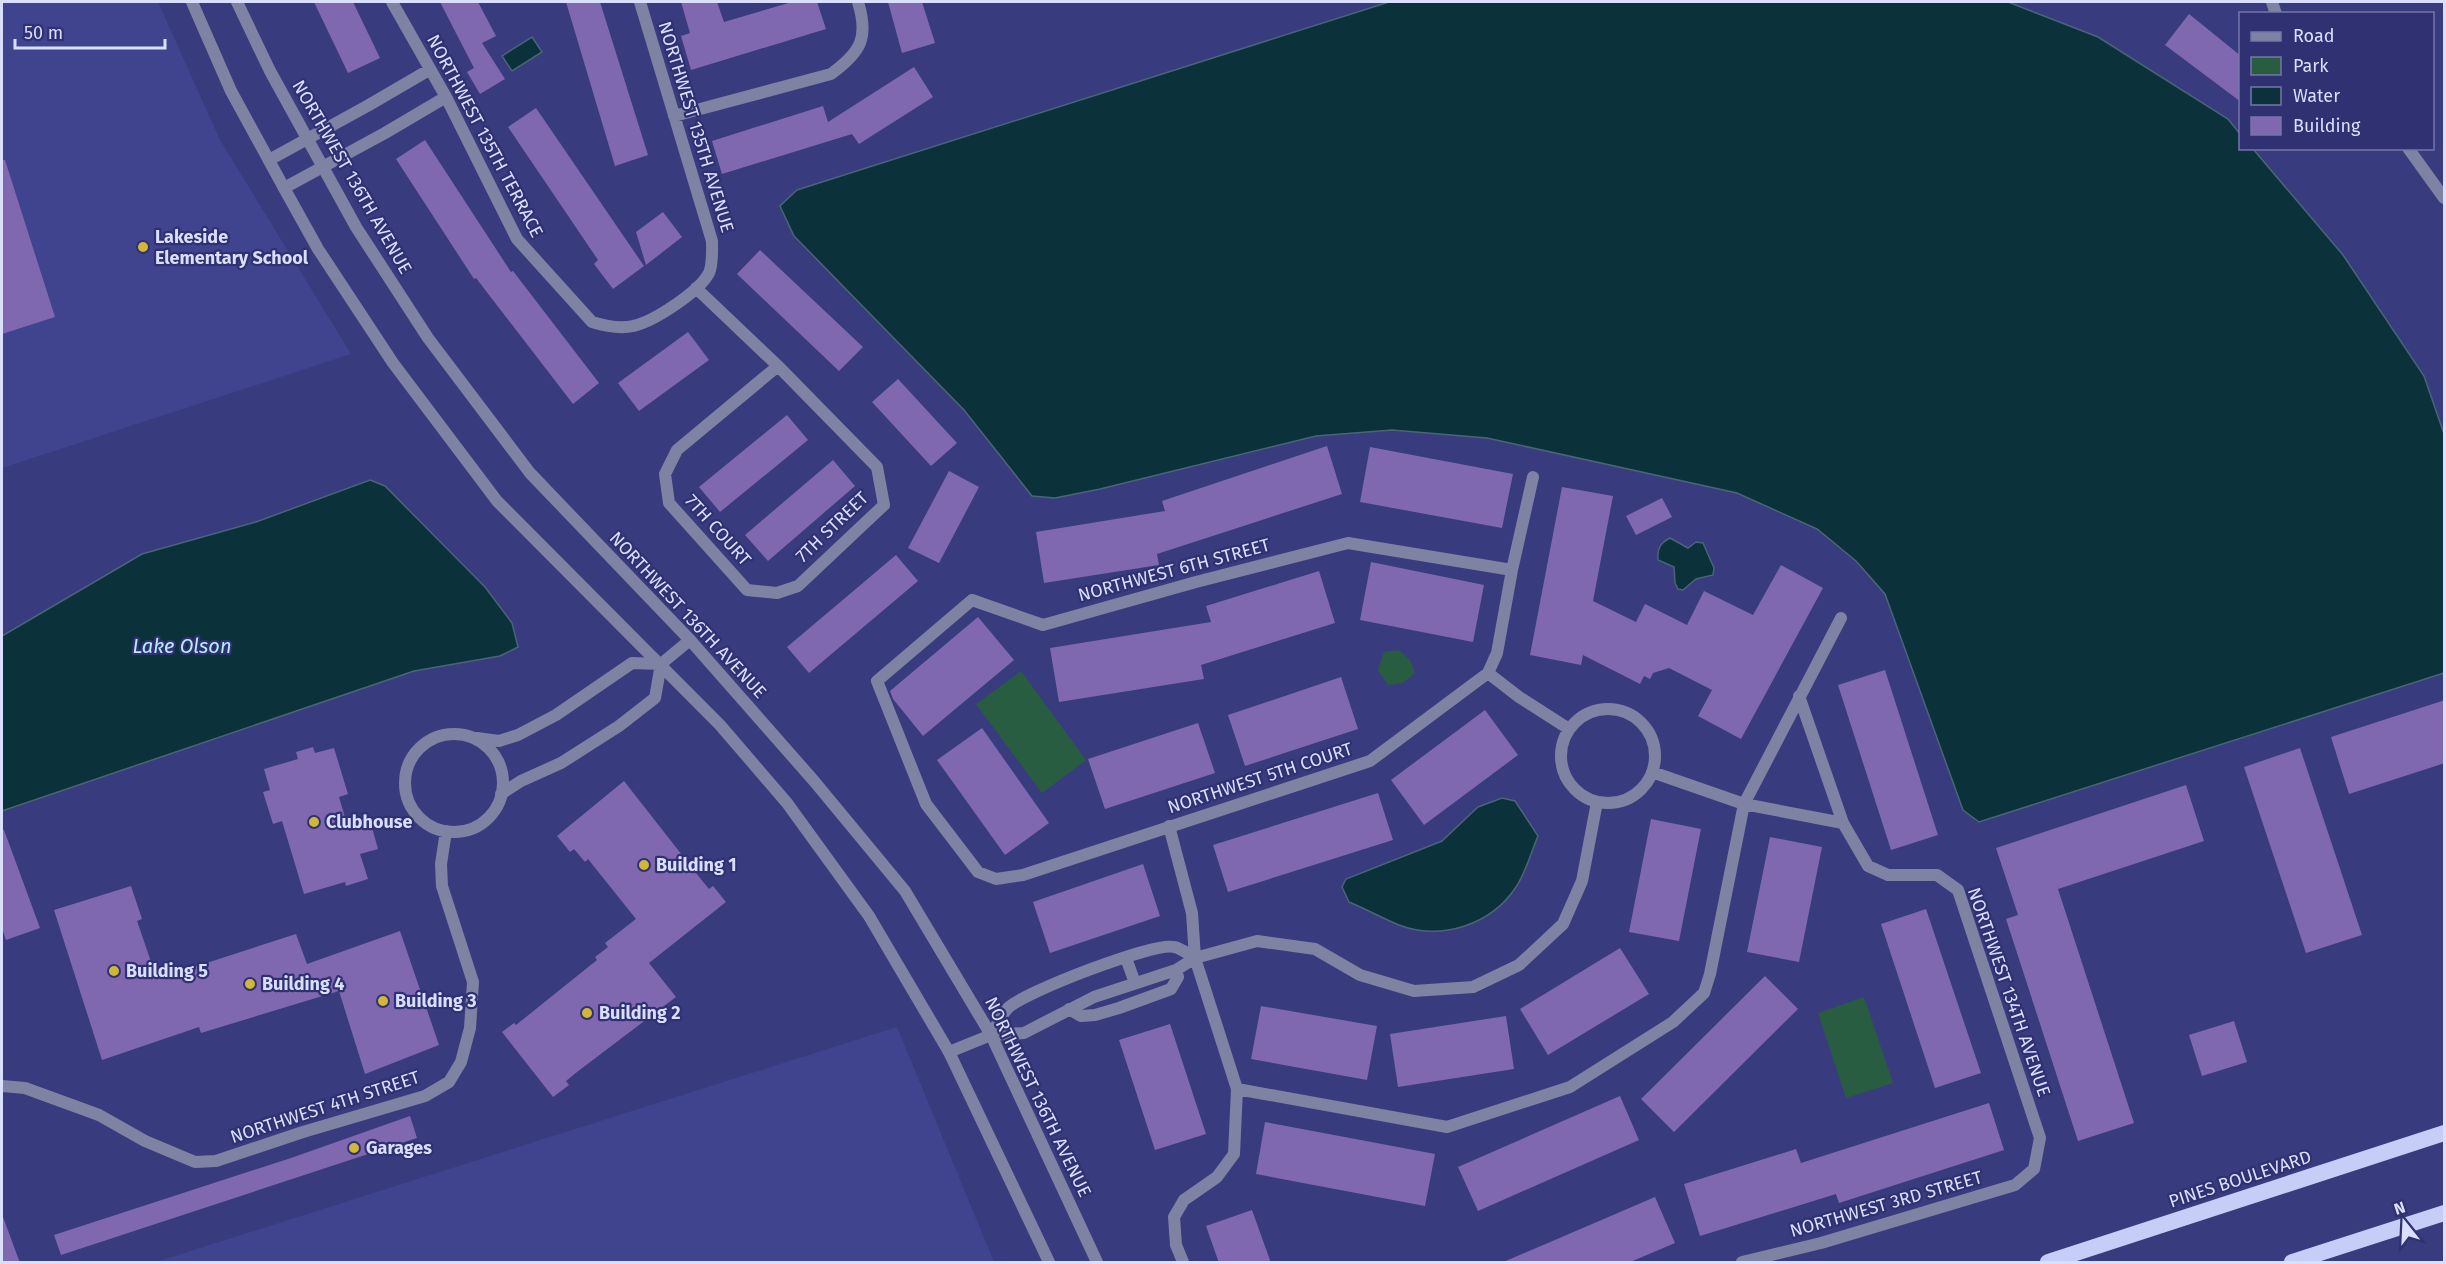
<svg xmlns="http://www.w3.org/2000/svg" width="2446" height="1264" font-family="'Fira Sans',sans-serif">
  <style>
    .built { fill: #40448e }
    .green { fill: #285d41 }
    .water { fill: #0b313b; stroke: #496576; stroke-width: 1.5 }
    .building { fill: #7f68af }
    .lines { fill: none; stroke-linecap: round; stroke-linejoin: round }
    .minor { stroke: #7e83a3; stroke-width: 12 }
    .tertiary { stroke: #7e83a3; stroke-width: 12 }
    .trunk { stroke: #c6cef8; stroke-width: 16 }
    .poi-dot { fill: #d1b736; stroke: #2f3172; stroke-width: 2 }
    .labels { text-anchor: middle; stroke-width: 4.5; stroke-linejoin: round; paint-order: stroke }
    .street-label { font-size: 18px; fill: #dadfff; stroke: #2f3172 }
    .poi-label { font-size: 18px; font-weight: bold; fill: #dadfff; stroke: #2f3172; text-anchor: start }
    .water-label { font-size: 20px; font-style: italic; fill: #b9edfd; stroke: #2f3172 }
  </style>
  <rect width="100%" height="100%" fill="#383c7e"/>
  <path class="built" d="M 2,2 L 158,2 L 220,140 L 351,354 L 2,468 Z
    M 897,1027 L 994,1262 L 156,1262 Z"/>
  <path class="green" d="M 1399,650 L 1410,660 L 1415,673 L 1403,683 L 1388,685 L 1378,670 L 1384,652 Z
    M 1021,671 L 1086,760 L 1042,793 L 976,704 Z
    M 1864,997 L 1893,1083 L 1846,1098 L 1818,1013 Z"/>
  <path class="water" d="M 1389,2 L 2008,2 L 2098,37 L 2228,119 L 2240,134 L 2240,148 L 2253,149 L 2343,255 L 2424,376 L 2444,434 L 2444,673 L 1979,822 L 1963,810 L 1885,594 L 1856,561 L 1817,529 L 1737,493 L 1487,438 L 1392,430 L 1316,436 L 1100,489 L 1055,498 L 1032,496 L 964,410 L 794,236 L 780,206 L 797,190 Z
    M 532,37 L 542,52 L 512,71 L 502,56 Z
    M 370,480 L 385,486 L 485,587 L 512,623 L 518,647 L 500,656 L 414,671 L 2,811 L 2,636 L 142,554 L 256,522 Z
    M 1670,538 L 1688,548 L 1696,542 L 1703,543 L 1714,568 L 1713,575 L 1696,579 L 1683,590 L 1678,589 L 1675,583 L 1674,567 L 1658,560 C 1657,549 1660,543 1670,538 Z
    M 1502,798 L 1515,801 L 1538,836 C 1531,852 1526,872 1516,887 C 1491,925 1441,941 1399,925 C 1382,918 1366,909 1349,902 L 1342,887 L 1346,879 L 1442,841 L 1478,807 Z"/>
  <path class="building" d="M 314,2 L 353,2 L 380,58 L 348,73 Z
    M 440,2 L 478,2 L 496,36 L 482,43 L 505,79 L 480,94 L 467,72 L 474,68 Z
    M 566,2 L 600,2 L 648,155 L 615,166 Z
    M 681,2 L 717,2 L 724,22 L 792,2 L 817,2 L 826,29 L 691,70 L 681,36 L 690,33 Z
    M 888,2 L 922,2 L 935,43 L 902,53 Z
    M 2189,14 L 2241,56 L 2241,102 L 2165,45 Z
    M 914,67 L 933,97 L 859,144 L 852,134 L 722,174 L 712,141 L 823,106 L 828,122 Z
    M 536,108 L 644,266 L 613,289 L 594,264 L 598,260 L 508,127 Z
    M 425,140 L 511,272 L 513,271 L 599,383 L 573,404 L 476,278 L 474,279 L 396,159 Z
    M 2,160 L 5,160 L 55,317 L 2,334 Z
    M 663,212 L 682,237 L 646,265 L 636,232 Z
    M 760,250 L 863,347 L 839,371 L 737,274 Z
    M 688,332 L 709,360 L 639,411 L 618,383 Z
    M 898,379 L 957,443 L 931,466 L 872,402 Z
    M 787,415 L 808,440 L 720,512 L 699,487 Z
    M 1327,446 L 1342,494 L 1157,554 L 1159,565 L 1044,583 L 1036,532 L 1165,511 L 1162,501 Z
    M 1370,447 L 1513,474 L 1502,528 L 1360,502 Z
    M 833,460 L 855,486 L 768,561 L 745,535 Z
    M 949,471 L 979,487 L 939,563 L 908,548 Z
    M 1562,487 L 1613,496 L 1593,601 L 1636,622 L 1645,604 L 1687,625 L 1704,591 L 1753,615 L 1781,565 L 1823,588 L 1741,739 L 1698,716 L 1712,690 L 1669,668 L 1653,673 L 1650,679 L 1644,676 L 1640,684 L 1583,655 L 1581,665 L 1530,655 Z
    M 1662,498 L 1672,517 L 1636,535 L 1626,516 Z
    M 896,555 L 918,581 L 809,673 L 787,647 Z
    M 1371,562 L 1484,585 L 1473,642 L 1360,620 Z
    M 1319,571 L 1335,623 L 1201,665 L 1204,679 L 1059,702 L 1050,648 L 1211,622 L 1206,606 Z
    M 978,617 L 1014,660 L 923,736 L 893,699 L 890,691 Z
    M 1885,670 L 1938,835 L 1891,850 L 1838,685 Z
    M 1341,677 L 1358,729 L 1245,766 L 1228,715 Z
    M 2445,700 L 2445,763 L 2349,794 L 2331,737 Z
    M 1485,710 L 1518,755 L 1424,825 L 1391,780 Z
    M 1198,723 L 1215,773 L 1105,809 L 1088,759 Z
    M 982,728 L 1049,823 L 1005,855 L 937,760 Z
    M 313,747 L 315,753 L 334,748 L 348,794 L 339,797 L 349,831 L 371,824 L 378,849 L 360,854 L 368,879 L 346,886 L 345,882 L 304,894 L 282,821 L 273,824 L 263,792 L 270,790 L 264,769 L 298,759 L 296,752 Z
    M 2300,748 L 2362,935 L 2306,953 L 2244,767 Z
    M 624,781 L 700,878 L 709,889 L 713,886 L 726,902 L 649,963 L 676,997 L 577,1072 L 566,1081 L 569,1085 L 553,1097 L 502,1032 L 514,1023 L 516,1025 L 597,960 L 595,957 L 608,947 L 605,943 L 636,919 L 588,859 L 585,862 L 574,849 L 570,852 L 557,836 Z
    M 2186,785 L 2204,841 L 2058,889 L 2134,1123 L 2078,1141 L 2006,919 L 2018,915 L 1996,848 Z
    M 1378,793 L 1393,840 L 1228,892 L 1213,845 Z
    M 1651,819 L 1701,829 L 1679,941 L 1629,932 Z
    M 2,830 L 4,830 L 40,928 L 6,940 L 2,928 Z
    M 1770,837 L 1822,847 L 1799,962 L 1747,952 Z
    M 1143,864 L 1160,916 L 1050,953 L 1033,902 Z
    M 131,886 L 142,919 L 137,921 L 157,979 L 296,934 L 307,964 L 400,931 L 439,1045 L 365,1074 L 339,991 L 201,1033 L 199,1027 L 102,1060 L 54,910 Z
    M 1926,909 L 1981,1073 L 1935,1088 L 1881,924 Z
    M 1620,948 L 1649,994 L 1548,1055 L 1520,1009 Z
    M 1765,976 L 1798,1009 L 1674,1132 L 1641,1099 Z
    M 1261,1006 L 1377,1026 L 1367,1080 L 1251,1059 Z
    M 1506,1016 L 1514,1069 L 1398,1087 L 1390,1034 Z
    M 2234,1021 L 2247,1062 L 2202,1076 L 2189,1035 Z
    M 1170,1024 L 1206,1134 L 1155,1150 L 1119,1040 Z
    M 1620,1096 L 1639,1140 L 1478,1211 L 1458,1167 Z
    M 1989,1103 L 2004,1150 L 1839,1203 L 1836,1194 L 1700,1236 L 1684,1184 L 1796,1149 L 1801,1163 Z
    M 410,1116 L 417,1138 L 61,1255 L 54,1235 L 291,1158 Z
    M 1265,1122 L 1435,1154 L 1425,1206 L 1256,1174 Z
    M 1655,1197 L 1675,1243 L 1628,1263 L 1501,1263 Z
    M 1252,1210 L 1271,1263 L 1219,1263 L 1206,1226 Z
    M 2,1217 L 3,1217 L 20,1263 L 2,1263 Z"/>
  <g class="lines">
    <path class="minor" d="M 392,2 L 446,97 L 517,239 L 592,322 C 605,326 620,329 633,326 C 653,322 699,292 709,273 C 713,264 712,251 712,241 L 640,2
      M 2272,2 L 2276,14
      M 674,116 L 831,74 C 861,52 869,38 858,2
      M 2408,148 L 2444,198
      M 269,160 L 369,105 L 429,70
      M 284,188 L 385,133 L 446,97
      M 696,288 L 778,366 L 877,467 L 884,505 L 798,586 L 777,593 L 747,590 L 669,503 L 665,474 L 677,450 L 778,366
      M 1512,570 L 1348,543 L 1196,582 L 1043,625 L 972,600 L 877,681 L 926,804 L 978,872 L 996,879 L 1023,875 L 1370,761 L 1488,673 L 1519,697 L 1569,729
      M 1488,673 L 1497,653 L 1512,570 L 1533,477
      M 1799,696 L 1843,823
      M1561 756a47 47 0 1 1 94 0a47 47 0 1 1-94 0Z
      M405 783a49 49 0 1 1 98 0a49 49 0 1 1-98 0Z
      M 477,738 L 499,741 L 518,735 L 556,715 L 632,663 L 661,664
      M 1652,772 L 1744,804 L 1843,823 L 1868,866 L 1888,875 L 1937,875 L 1958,890 L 2040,1138 L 2034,1169 L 2015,1185 L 1821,1243 L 1742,1262
      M 501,794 L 521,781 L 561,763 L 619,726 L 655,698 L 661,664 L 690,640
      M 1169,826 L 1192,913 L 1195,958 L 1237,1089 L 1234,1154 L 1217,1177 L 1184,1200 L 1174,1217 L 1176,1245 L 1183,1262
      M 1126,958 L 1135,983
      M 1069,1009 L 1081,1016 L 1095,1015 L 1119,1008 L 1171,989 L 1178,977 L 1176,970
      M 991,1035 C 996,1027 1001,1015 1008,1008 C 1024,992 1154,942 1174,947 C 1181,948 1189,955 1195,958
      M 949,1052 L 991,1035 L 1024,1033 L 1094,997 L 1176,970 L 1195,958 L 1257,941 L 1315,949 L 1360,975 L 1414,991 L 1473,987 L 1519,965 L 1563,924 L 1582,881 L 1597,802
      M 2,1086 L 25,1088 L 99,1115 L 145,1141 L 195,1162 L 216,1161 L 303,1132 L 425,1096 L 449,1082 L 461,1062 L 470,1028 L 473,982 L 442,886 L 441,864 L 446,831
      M 1237,1089 L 1447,1127 L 1570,1087 L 1673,1022 L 1704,993 L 1710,974 L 1744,804 L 1841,618"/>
    <path class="tertiary" d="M 192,2 L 231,91 L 284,188 L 318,249 L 393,363 L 497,501 L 720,725 L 787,803 L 869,916 L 949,1052 L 1049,1262
      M 237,2 L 270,71 L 356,227 L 428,338 L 530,473 L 690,640 L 814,781 L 905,891 L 991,1035 L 1097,1262"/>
    <path class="trunk" d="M 2048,1262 L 2444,1133
      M 2292,1262 L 2444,1213"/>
  </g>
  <g class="poi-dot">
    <circle cx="143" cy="247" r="6"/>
    <circle cx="314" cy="822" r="6"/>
    <circle cx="644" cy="865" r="6"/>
    <circle cx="114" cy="971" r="6"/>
    <circle cx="250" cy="984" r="6"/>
    <circle cx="383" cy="1001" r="6"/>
    <circle cx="587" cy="1013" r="6"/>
    <circle cx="354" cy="1148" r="6"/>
  </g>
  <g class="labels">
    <g class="street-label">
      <text transform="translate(696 127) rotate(73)" y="6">NORTHWEST 135TH AVENUE</text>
      <text transform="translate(485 136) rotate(62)" y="6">NORTHWEST 135TH TERRACE</text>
      <text transform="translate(352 177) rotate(60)" y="6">NORTHWEST 136TH AVENUE</text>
      <text transform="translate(832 527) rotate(-44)" y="6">7TH STREET</text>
      <text transform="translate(718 530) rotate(48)" y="6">7TH COURT</text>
      <text transform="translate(1174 570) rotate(-15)" y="6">NORTHWEST 6TH STREET</text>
      <text transform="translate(688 615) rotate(47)" y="6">NORTHWEST 136TH AVENUE</text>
      <text transform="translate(1260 778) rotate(-18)" y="6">NORTHWEST 5TH COURT</text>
      <text transform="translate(2009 992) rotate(71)" y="6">NORTHWEST 134TH AVENUE</text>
      <text transform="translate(1038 1097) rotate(64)" y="6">NORTHWEST 136TH AVENUE</text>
      <text transform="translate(325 1107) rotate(-18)" y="6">NORTHWEST 4TH STREET</text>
      <text transform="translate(2240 1179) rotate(-18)" y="6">PINES BOULEVARD</text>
      <text transform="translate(1886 1204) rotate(-16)" y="6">NORTHWEST 3RD STREET</text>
    </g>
    <g class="poi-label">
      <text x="155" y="243">Lakeside<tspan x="155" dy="21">Elementary School</tspan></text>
      <text x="326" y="828">Clubhouse</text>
      <text x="656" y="871">Building 1</text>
      <text x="126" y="977">Building 5</text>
      <text x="262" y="990">Building 4</text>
      <text x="395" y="1007">Building 3</text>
      <text x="599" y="1019">Building 2</text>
      <text x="366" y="1154">Garages</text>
    </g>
    <g class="water-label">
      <text x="182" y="653">Lake Olson</text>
    </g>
  </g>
  <rect width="2446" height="1264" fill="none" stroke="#dadfff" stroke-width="6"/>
  <rect x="2239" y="12" width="195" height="138" fill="#2f3172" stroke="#7377aa" stroke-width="1.5"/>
  <rect x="2251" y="32" width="30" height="9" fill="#7e83a3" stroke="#7377aa" stroke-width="1.5"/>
  <text x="2293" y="42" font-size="18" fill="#dadfff">Road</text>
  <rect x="2251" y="57" width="30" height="18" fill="#285d41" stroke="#7377aa" stroke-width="1.5"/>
  <text x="2293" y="72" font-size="18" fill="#dadfff">Park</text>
  <rect x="2251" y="87" width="30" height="18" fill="#0b313b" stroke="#7377aa" stroke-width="1.5"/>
  <text x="2293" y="102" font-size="18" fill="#dadfff">Water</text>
  <rect x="2251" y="117" width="30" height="18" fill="#7f68af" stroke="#7377aa" stroke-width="1.5"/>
  <text x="2293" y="132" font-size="18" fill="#dadfff">Building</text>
  <g transform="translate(2404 1222) rotate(342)" stroke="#2f3172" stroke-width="4.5" paint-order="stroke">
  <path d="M0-4.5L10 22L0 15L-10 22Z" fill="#dadfff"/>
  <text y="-9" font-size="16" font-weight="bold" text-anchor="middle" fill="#dadfff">N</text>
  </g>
  <path d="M15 39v9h150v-9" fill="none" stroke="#dadfff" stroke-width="3"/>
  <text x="24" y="39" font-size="18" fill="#dadfff" stroke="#2f3172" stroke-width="4.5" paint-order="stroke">50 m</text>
</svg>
